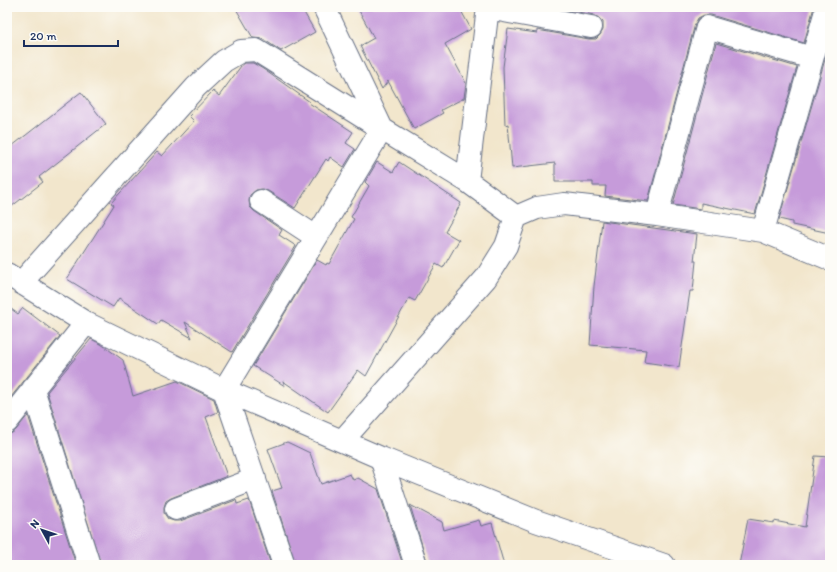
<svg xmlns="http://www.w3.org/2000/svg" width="837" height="572" font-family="Itim,sans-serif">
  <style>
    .building { fill: #c69bda }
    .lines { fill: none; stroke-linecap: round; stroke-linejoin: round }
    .minor-casing { stroke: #666f84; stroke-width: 24 }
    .minor { stroke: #fff; stroke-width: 22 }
  </style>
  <rect width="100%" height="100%" fill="#fdfcf7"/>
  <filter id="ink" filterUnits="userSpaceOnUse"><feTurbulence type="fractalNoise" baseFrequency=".025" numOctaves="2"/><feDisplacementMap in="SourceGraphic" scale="8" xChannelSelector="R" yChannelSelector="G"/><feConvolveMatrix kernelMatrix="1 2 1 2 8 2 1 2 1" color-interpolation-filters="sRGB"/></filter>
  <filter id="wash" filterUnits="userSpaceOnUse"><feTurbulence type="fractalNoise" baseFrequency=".012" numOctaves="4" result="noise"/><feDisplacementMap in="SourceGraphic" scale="16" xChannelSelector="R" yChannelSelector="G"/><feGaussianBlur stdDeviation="0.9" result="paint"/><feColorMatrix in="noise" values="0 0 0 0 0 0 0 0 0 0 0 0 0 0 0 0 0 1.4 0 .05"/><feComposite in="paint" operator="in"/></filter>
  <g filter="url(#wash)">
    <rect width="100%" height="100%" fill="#f2e6cc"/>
    <g id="blocks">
      <path class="building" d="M 235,7 L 301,7 L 315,32 L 281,51 L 263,39 L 253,38 Z
        M 357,7 L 459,7 L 471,29 L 445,44 L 466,83 L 464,98 L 441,110 L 443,113 L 414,129 L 388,81 L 382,89 L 360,46 L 374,38 Z
        M 551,7 L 814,7 L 804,43 L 711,15 L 704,15 L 698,18 L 695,24 L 648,201 L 605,196 L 606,186 L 593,186 L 593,182 L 555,182 L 555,163 L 512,168 L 508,124 L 505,125 L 503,67 L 508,29 L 537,33 L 537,30 L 589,39 L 596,39 L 600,35 L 603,30 L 603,22 L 599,18 L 594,15 Z
        M 830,42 L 830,233 L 792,225 L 792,222 L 779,219 Z
        M 716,43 L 797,67 L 755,214 L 701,203 L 701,209 L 673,205 Z
        M 245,63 L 253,63 L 263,69 L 310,102 L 309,103 L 353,132 L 346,143 L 355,149 L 344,167 L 330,157 L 328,161 L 326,159 L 295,208 L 268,191 L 262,189 L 256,190 L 250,195 L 249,201 L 250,207 L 254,211 L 282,230 L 279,235 L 296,246 L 232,352 L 185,322 L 192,338 L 161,320 L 158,324 L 119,298 L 113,307 L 67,279 L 114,205 L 111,203 L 157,152 L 162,156 L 194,121 L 189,116 L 213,91 L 219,96 L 241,66 Z
        M 81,92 L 106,124 L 39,177 L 43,182 L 7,210 L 7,150 Z
        M 377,162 L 393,172 L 399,162 L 461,203 L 445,232 L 459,240 L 443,268 L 436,264 L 415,301 L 409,298 L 366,376 L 358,370 L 328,412 L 283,381 L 285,386 L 253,366 L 317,260 L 326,265 L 327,263 L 329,264 L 354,219 L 351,217 L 369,186 L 365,182 Z
        M 602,221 L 697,234 L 694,261 L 696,261 L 693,291 L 690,291 L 679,367 L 644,362 L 646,350 L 590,345 L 594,286 Z
        M 7,306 L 18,314 L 23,308 L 60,336 L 7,402 Z
        M 91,339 L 101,344 L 123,360 L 133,396 L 177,381 L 214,399 L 218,412 L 206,417 L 227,476 L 171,498 L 166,501 L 164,507 L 164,513 L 168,519 L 174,521 L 180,521 L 236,500 L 237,504 L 249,500 L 271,565 L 101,565 L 47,392 Z
        M 28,415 L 76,565 L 7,565 L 7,434 L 12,433 L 16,430 Z
        M 287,442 L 310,453 L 321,484 L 350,474 L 353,480 L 358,478 L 378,489 L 403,565 L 296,565 L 272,491 L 282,488 L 268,449 Z
        M 815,456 L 830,457 L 830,565 L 739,565 L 748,519 L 774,523 L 774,521 L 805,527 Z
        M 410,505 L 442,522 L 444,530 L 479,520 L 481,526 L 492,523 L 504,565 L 428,565 Z"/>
    </g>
  </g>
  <g filter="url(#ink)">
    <use href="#blocks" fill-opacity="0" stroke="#666f84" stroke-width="1"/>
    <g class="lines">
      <defs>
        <path id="minor" d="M 488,8 L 591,27
          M 467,181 L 488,7
          M 261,201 L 316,237
          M 657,215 L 707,27 L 812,58
          M 763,231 L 827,7
          M 7,274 L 86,323 L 224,390 L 381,458 L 536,521 L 664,565
          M 21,283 L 196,87 L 224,61 L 241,51 L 256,50 L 382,129 L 467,181 L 516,217
          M 33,389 L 89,565
          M 7,422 L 86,323
          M 342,441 L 486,278 L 506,246 L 516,217 L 537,208 L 564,204 L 657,215 L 763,231 L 830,259
          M 381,458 L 416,565
          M 176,509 L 255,479
          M 284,565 L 224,390 L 382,129 L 324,7"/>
      </defs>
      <use href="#minor" class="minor-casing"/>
      <use href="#minor" class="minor"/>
    </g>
  </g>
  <rect width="837" height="572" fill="none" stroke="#fdfcf7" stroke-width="24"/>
  <g transform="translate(42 530) rotate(310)" stroke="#fdfcf7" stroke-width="3" paint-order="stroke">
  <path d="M0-3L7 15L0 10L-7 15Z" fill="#1b2f5e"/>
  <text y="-6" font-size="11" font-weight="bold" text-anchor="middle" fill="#1b2f5e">N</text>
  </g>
  <path d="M24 40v6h94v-6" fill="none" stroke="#1b2f5e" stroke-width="2"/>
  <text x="30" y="40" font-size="12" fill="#1b2f5e" stroke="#fdfcf7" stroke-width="3" paint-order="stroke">20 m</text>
</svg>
